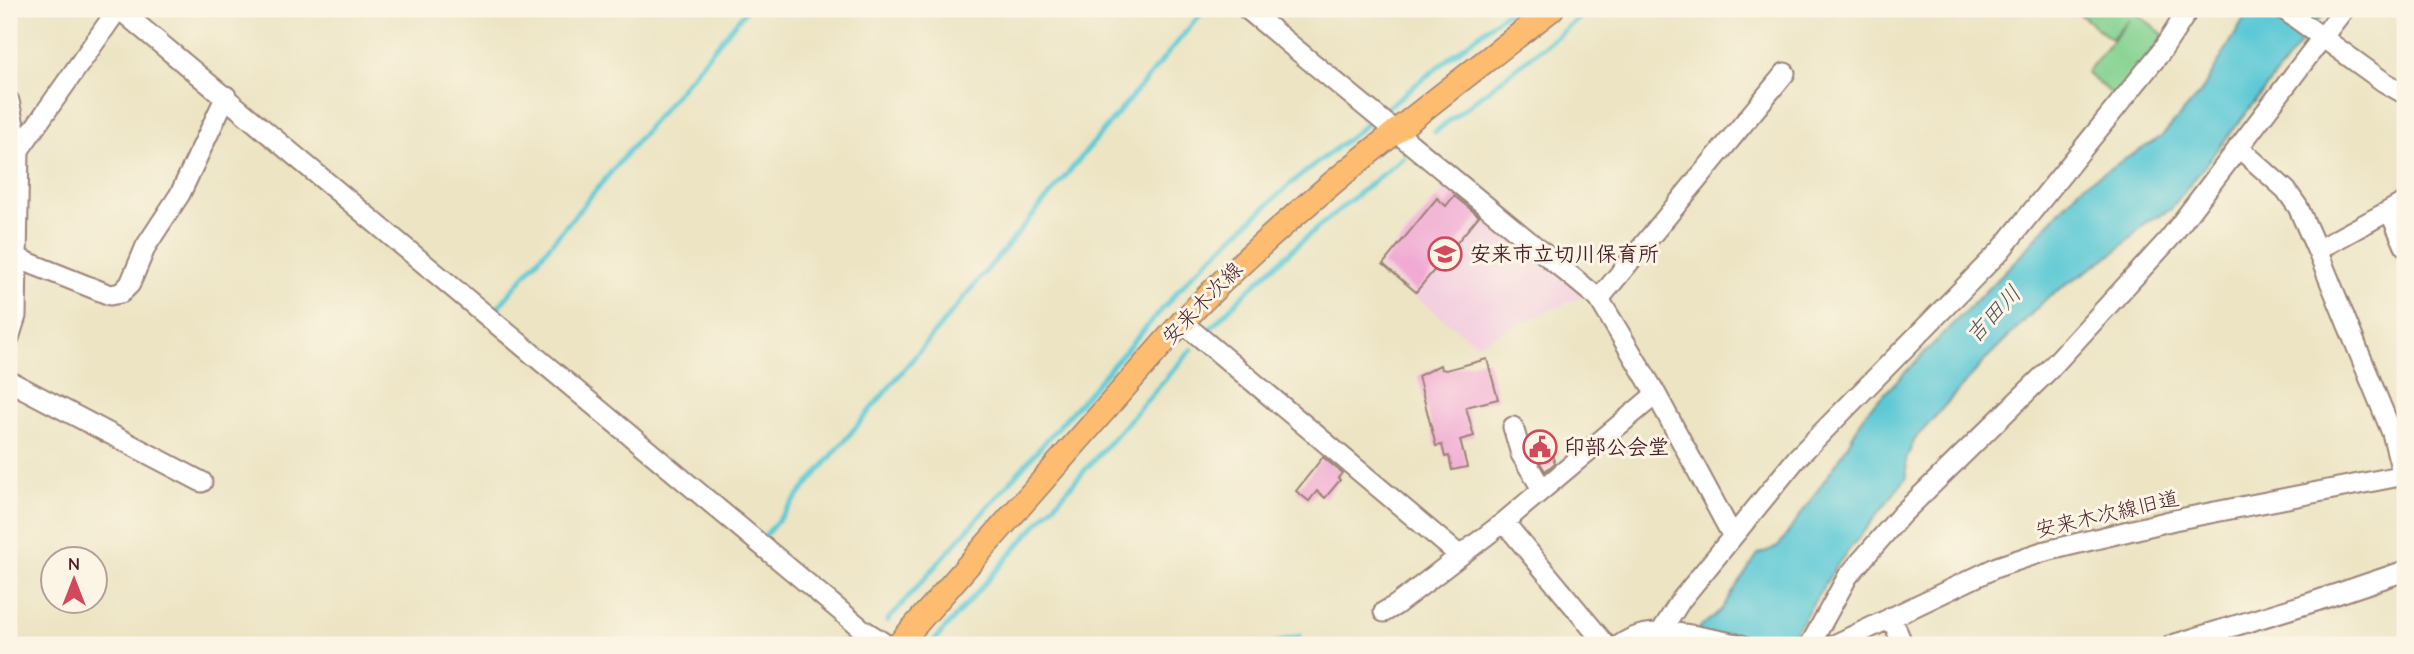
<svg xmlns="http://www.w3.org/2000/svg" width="2414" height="654" font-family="'Comic Neue','Klee One',sans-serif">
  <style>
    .built { fill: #f3cfe0 }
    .green { fill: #84d291; stroke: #67785e; stroke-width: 2 }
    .water { fill: #5dc9d6; stroke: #547480; stroke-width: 2 }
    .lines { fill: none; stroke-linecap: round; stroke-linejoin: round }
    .stream { stroke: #5dc9d6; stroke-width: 5 }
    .building { fill: #f1aad3 }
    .minor-casing { stroke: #9b8277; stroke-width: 23 }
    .major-casing { stroke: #9b8277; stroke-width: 26 }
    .minor { stroke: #fff; stroke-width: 19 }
    .major { stroke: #fdbc70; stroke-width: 23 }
    .labels { text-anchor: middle; stroke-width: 6; stroke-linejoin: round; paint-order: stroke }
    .poi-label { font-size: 21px; font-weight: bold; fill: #4a1f2b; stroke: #fcf5e5; text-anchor: start }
    .street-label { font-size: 21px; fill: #4a1f2b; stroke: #fcf5e5 }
    .water-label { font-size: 23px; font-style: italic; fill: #50525e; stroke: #fcf5e5 }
  </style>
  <rect width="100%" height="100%" fill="#fcf5e5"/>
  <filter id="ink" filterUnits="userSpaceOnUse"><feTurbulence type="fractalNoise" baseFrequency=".0143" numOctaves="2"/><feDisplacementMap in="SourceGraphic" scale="14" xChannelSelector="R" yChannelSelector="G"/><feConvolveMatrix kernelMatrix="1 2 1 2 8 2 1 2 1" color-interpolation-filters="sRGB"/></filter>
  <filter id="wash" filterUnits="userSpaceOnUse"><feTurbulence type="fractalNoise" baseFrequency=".00686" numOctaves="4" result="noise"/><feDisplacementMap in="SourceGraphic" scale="28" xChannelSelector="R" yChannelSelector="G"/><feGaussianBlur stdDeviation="1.57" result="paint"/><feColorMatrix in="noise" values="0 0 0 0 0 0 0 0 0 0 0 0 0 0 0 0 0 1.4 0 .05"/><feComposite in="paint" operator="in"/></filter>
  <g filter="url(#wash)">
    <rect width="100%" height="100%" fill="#ece4c3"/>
    <path class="built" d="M 1449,183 L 1583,296 L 1503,331 L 1477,345 L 1377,267 Z"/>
    <path class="green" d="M 2073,9 L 2137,9 L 2135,12 L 2165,36 L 2116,97 L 2086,73 L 2129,20 L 2111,39 Z"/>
    <path class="water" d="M 2250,9 L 2327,9 L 2170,210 L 2146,222 L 2118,250 L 2048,297 L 1989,356 L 1915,439 L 1906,459 L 1907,477 L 1837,565 L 1797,629 L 1784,645 L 1679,645 L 1721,610 L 1758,554 L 1778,547 L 1840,458 L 1867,411 L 2019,257 L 2083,185 L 2161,137 L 2200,94 Z"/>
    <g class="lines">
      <path class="stream" d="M 1380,113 L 1511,9
        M 1435,132 L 1591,9
        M 495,311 L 747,9
        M 1207,332 C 1268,267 1335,212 1404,157
        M 764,537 L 1205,9
        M 887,621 L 1194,273 L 1289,185 L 1373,119
        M 933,642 L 1192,349
        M 1307,643 L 1310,645
        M 834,645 L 857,636
        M 1271,645 L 1300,636"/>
    </g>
    <g id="blocks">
      <path class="building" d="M 1454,196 L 1479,216 L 1416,292 L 1383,264 L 1437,198 L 1446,206 Z
        M 1487,359 L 1498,399 L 1466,407 L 1474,436 L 1460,440 L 1467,467 L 1452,470 L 1449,456 L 1445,457 L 1442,445 L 1436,446 L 1418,376 L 1440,365 L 1441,369 L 1446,370 Z
        M 1543,433 L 1555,463 L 1545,471 L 1532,449 L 1529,438 Z
        M 1323,457 L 1342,473 L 1338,478 L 1340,480 L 1325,498 L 1317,491 L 1309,501 L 1296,491 Z"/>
    </g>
  </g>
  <g filter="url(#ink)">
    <use href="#blocks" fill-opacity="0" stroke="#9b8277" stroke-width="2"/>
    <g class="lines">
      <defs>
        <path id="minor" d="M 119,9 L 862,629 L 887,645
          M 1247,9 L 1599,299 L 1656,394 L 1732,535
          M 2283,9 L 2384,82 L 2405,94
          M 9,101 L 19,150 L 14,148
          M 2238,147 L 2286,190 L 2298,207 L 2317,250
          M 2390,212 L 2405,246
          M 17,258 L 110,295 L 121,293 L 130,284 L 146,246 L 180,194 L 226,96
          M 1599,299 L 1785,73
          M 1182,322 L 1459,555
          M 9,338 L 16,316 L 19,150 L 118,9
          M 9,381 L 202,482
          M 1513,427 L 1521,454 L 1542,489
          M 2403,476 L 2392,433 L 2317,250 L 2405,202
          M 1504,522 L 1606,645
          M 1384,612 L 1396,605 L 1504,522 L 1656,394
          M 1891,617 L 1903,645
          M 1661,632 L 1681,600 L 1797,458 L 2000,251 L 2161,52 L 2189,9
          M 1620,645 C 1654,620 1705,639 1742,645
          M 1810,645 L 1848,576 L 1902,514 L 2048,371 L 2169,239 L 2344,9
          M 1834,645 L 1997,567 L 2042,552 L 2174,520 L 2405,475
          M 2172,645 L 2313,602 L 2405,571"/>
        <path id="major" d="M 898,645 L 1182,322 C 1294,205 1425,109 1552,9"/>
      </defs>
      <use href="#minor" class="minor-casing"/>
      <use href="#major" class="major-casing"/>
      <use href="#minor" class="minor"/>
      <use href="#major" class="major"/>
    </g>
  </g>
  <defs>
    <symbol id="school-ring" viewBox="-11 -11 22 22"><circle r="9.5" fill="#fcf5e5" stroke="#d1495b" stroke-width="1.5"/><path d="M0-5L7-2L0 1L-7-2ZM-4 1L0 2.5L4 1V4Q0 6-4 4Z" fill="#d1495b"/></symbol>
    <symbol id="civic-ring" viewBox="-11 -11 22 22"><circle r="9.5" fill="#fcf5e5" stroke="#d1495b" stroke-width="1.5"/><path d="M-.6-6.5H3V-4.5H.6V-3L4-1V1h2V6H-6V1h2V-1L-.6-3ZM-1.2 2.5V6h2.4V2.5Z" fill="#d1495b"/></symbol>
  </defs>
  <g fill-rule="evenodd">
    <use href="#school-ring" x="1426" y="235" width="38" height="38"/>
    <use href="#civic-ring" x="1521" y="428" width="38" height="38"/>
  </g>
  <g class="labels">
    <g class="poi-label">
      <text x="1470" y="261">安来市立切川保育所</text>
      <text x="1564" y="454">印部公会堂</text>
    </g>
    <g class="street-label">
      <text transform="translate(1202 303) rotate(-46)" y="7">安来木次線</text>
      <text transform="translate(2107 514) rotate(-13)" y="7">安来木次線旧道</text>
    </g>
    <g class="water-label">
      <text transform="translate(1993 314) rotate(-47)" y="8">吉田川</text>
    </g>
  </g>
  <rect width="2414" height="654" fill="none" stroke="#fcf5e5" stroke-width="35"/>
  <g transform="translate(74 580)"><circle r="33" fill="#fcf5e5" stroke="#b59f9b" stroke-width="2"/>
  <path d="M0-5L12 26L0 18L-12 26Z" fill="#d1495b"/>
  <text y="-10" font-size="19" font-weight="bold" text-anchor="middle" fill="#4a1f2b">N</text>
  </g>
</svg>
